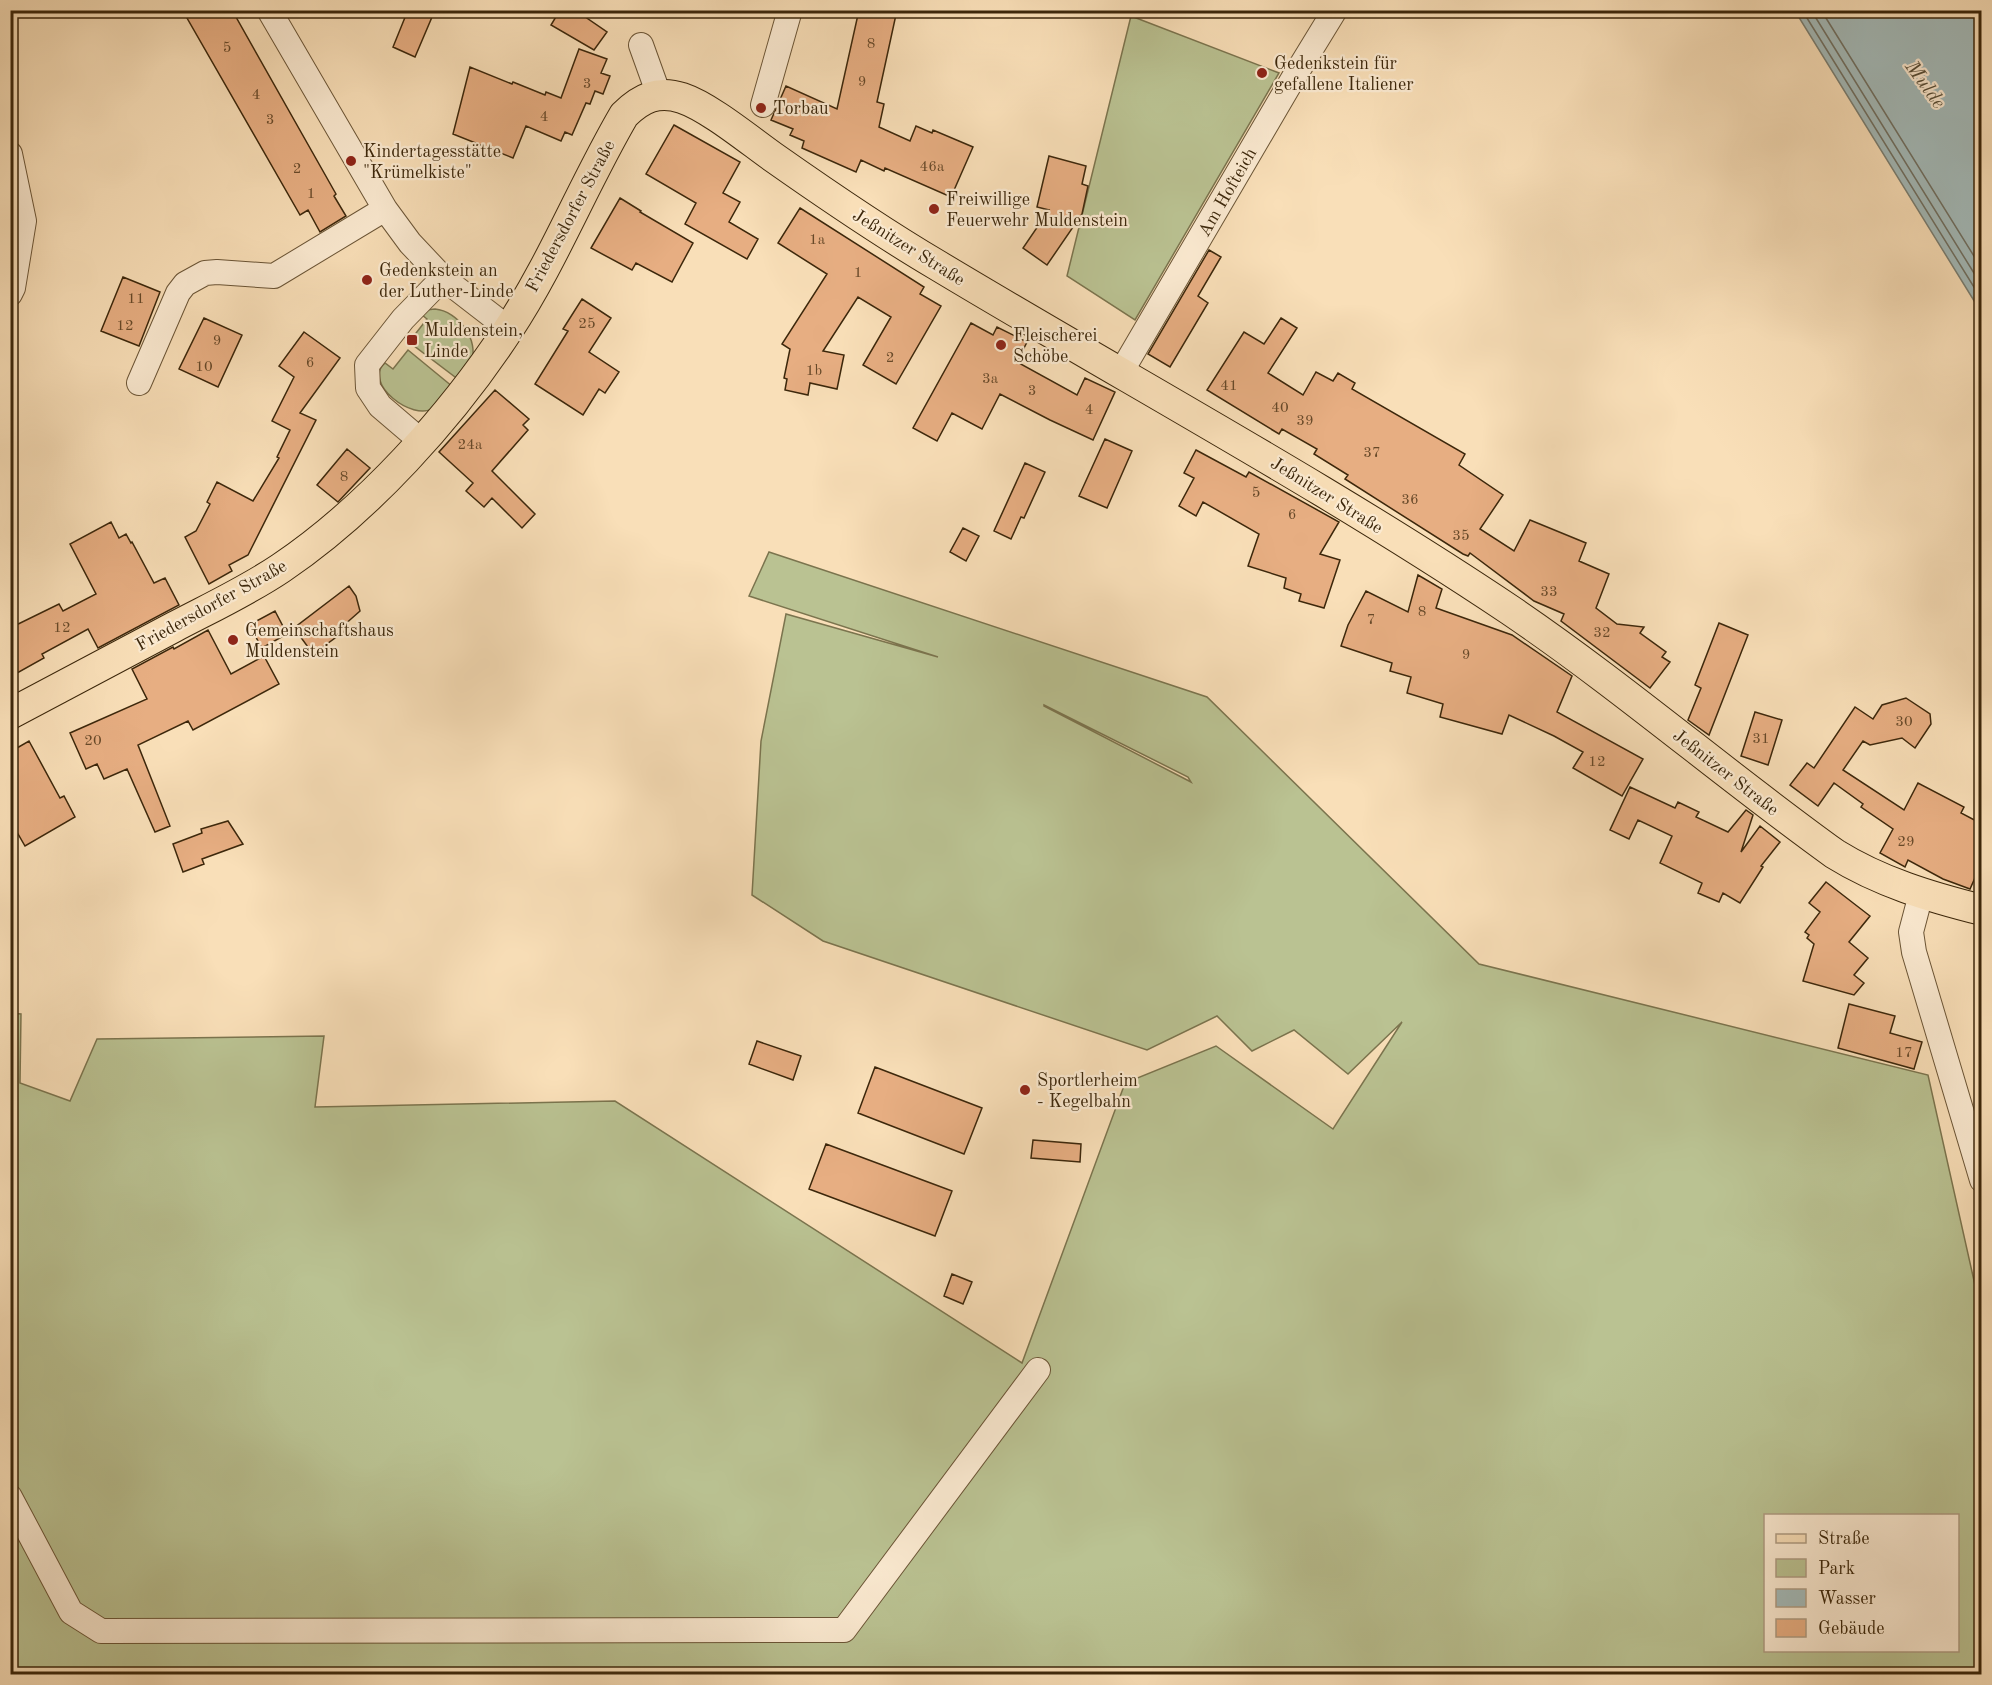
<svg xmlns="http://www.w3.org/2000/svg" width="1992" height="1685" font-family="'Old Standard TT',serif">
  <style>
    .green { fill: #bac292; stroke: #7b744e; stroke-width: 1.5; fill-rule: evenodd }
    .water { fill: #a3bab9; stroke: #7a7f73; stroke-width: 1.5 }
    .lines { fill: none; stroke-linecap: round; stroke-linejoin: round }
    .shore { stroke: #707062; stroke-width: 1.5 }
    .building { fill: #e7ae82; stroke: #3c270b; stroke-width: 1.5 }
    .minor-casing { stroke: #6b5536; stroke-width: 26 }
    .major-casing { stroke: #3c270b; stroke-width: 32 }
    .minor { stroke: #fbead1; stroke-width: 24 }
    .major { stroke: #f9dfb8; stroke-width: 30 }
    .poi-dot { fill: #8f2418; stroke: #fbead1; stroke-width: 2 }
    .labels { text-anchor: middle; stroke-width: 4.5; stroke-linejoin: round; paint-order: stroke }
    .number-label { font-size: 15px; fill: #674929 }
    .poi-label { font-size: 18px; fill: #3c270b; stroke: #fbead1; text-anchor: start }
    .street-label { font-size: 18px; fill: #3c270b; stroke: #fbead1 }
    .water-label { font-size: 20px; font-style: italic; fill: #564c36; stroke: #fbead1 }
  </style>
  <rect width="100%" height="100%" fill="#f9dfb8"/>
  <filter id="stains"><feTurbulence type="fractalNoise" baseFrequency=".00333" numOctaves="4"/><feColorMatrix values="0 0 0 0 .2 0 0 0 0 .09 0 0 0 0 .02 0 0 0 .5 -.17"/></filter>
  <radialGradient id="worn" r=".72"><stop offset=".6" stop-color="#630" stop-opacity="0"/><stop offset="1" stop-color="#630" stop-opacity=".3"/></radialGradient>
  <path class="green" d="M 1131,16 L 1279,73 L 1135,320 L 1067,276 Z
    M 435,309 C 458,311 480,340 471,363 C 468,369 463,375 459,380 L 409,342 L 427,319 L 421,314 L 426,310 Z
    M 408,350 L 453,387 C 447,393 441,403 433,408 C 413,422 362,383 385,363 L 393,369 Z
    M 769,552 L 1207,697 L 1479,964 L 1928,1075 L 1981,1312 L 1981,1666 L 1951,1674 L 11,1674 L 10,1013 L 21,1014 L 20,1083 L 70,1101 L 97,1039 L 324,1036 L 315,1107 L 615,1101 L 1022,1363 L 1125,1083 L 1216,1046 L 1333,1129 L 1402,1022 L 1348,1074 L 1294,1030 L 1252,1051 L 1217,1016 L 1147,1050 L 823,941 L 752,895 L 761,741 L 786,614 L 938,657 L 749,596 ZM 1044,705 L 1188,777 L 1191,782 L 1044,706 ZM 1766,1516 L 1958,1516 L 1958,1650 L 1766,1650 Z"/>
  <path class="water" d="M 1795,11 L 1981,11 L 1981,312 Z"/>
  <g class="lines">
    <path class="shore" d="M 1802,10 L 1982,300
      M 1811,10 L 1982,286
      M 1821,10 L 1982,269"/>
  </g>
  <path class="building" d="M 201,10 L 232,10 L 336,194 L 334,196 L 346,216 L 320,232 L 308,210 L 300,215 L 187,18 Z
    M 408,10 L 435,10 L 415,57 L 393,47 Z
    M 560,10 L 575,10 L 607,32 L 594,50 L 551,25 Z
    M 859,10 L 897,10 L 877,102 L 884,104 L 879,127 L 910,141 L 916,126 L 932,133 L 933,130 L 973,147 L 951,197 L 885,168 L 884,171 L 861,160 L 856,172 L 802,148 L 804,141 L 790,135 L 793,129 L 771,120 L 786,86 L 837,109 Z
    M 579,49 L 607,59 L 601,73 L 610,76 L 603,94 L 595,91 L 590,104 L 586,103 L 572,135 L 565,132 L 561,141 L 526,126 L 513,158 L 453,134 L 470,67 L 512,84 L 513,82 L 545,95 L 546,92 L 561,98 Z
    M 674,125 L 740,162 L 723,193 L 740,202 L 729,222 L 758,239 L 747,259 L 685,224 L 696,203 L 646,174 Z
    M 1049,156 L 1086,166 L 1082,184 L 1088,186 L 1082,214 L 1047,265 L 1023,248 L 1049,210 L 1037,207 Z
    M 620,198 L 641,211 L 640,212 L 693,243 L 672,282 L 636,263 L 632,270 L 591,248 Z
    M 800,208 L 924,287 L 920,294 L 941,306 L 896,384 L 863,365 L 891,317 L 858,297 L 823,351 L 844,355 L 837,389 L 810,383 L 808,395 L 785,390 L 787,379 L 784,378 L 790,349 L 782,344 L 827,274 L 778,243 Z
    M 1209,250 L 1221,257 L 1198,296 L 1208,303 L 1170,367 L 1148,354 Z
    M 123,277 L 160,292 L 139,346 L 101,331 Z
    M 582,299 L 611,318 L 589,352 L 619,372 L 605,393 L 599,389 L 583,415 L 535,384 L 568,331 L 563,329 Z
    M 204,318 L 242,335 L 218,387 L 179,369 Z
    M 1281,318 L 1297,328 L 1268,373 L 1303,395 L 1316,372 L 1333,381 L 1338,373 L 1355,383 L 1352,389 L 1465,454 L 1459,465 L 1503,495 L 1480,529 L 1514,551 L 1530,520 L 1586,543 L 1579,561 L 1609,574 L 1596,608 L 1617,624 L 1644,627 L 1640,633 L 1666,652 L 1662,657 L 1670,662 L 1650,688 L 1561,621 L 1564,614 L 1534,601 L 1470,553 L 1468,556 L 1463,554 L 1345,479 L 1348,475 L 1314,454 L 1317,449 L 1282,429 L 1279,434 L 1207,390 L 1244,332 L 1264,344 Z
    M 971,323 L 993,335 L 997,327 L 1027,342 L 1017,362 L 1077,395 L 1085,378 L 1115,392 L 1093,440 L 1050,420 L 1000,394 L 982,429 L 952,413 L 937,441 L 913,428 Z
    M 304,332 L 340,358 L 300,413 L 316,420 L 248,555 L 229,565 L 232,571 L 209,584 L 185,537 L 196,531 L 210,504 L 207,502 L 217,482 L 253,501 L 279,458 L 277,457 L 290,430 L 272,421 L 294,377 L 279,366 Z
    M 495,390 L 529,419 L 523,425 L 528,430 L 492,471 L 535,514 L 522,528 L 492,498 L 484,507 L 466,491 L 473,483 L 439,452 Z
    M 1105,439 L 1132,451 L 1107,508 L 1079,496 Z
    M 347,449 L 370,468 L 338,502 L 317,485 Z
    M 1196,450 L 1246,477 L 1249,472 L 1339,522 L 1320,554 L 1340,560 L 1324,608 L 1299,601 L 1301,594 L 1284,588 L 1286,578 L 1248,566 L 1259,534 L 1203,502 L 1196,516 L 1179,506 L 1194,478 L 1184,473 Z
    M 1025,463 L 1045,472 L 1024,518 L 1021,517 L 1011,539 L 994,531 Z
    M 111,522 L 119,538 L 126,534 L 131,543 L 132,542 L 154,583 L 165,578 L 179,605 L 98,648 L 88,629 L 42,654 L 44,658 L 10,677 L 10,628 L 59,604 L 63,611 L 96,594 L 70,544 Z
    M 963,528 L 979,536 L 966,561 L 950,552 Z
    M 1418,575 L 1442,589 L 1436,608 L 1512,635 L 1572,676 L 1557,712 L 1643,759 L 1622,796 L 1573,768 L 1583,752 L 1554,736 L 1509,715 L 1502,734 L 1440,717 L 1443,704 L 1407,693 L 1411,677 L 1390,671 L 1392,663 L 1341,646 L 1348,625 L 1366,591 L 1408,612 Z
    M 349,586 L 356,596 L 360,611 L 343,626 L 346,630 L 313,654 L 294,628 Z
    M 275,611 L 287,634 L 262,648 L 249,625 Z
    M 1719,623 L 1748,635 L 1709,735 L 1688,720 L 1701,688 L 1695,685 Z
    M 208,630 L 231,674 L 264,656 L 279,684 L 193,730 L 188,721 L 138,745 L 170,826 L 155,832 L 127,769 L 104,779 L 97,764 L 86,769 L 70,733 L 147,699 L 132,669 L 173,647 L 174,649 Z
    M 1906,698 L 1930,714 L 1931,724 L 1915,748 L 1902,738 L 1870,745 L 1863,741 L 1843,770 L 1904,810 L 1918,783 L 1964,807 L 1961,813 L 1982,824 L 1982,862 L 1970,889 L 1943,879 L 1908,860 L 1905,867 L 1880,853 L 1893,829 L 1861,807 L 1863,804 L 1834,783 L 1818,806 L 1790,785 L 1807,763 L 1814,768 L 1855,707 L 1873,719 L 1882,705 Z
    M 1755,712 L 1782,720 L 1768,765 L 1741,756 Z
    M 29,741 L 60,798 L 64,796 L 75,817 L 25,846 L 10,820 L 10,752 Z
    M 1630,787 L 1675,808 L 1678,802 L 1699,812 L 1696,817 L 1728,832 L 1746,810 L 1753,815 L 1741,852 L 1760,826 L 1780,842 L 1761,866 L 1763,867 L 1740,903 L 1723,893 L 1719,902 L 1698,893 L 1702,883 L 1660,863 L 1672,836 L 1638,820 L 1629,839 L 1610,830 Z
    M 228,821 L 243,844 L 202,859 L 204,864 L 183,872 L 173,844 L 202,833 L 201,829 Z
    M 1826,882 L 1870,916 L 1849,942 L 1868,958 L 1854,975 L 1864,983 L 1854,995 L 1803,981 L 1814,944 L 1807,938 L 1809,935 L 1805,932 L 1820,912 L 1809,903 Z
    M 1849,1004 L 1895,1016 L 1890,1033 L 1922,1042 L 1914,1069 L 1838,1048 Z
    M 757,1041 L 801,1056 L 793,1080 L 749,1064 Z
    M 875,1067 L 982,1108 L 964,1154 L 858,1113 Z
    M 1033,1140 L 1081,1144 L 1080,1162 L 1031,1158 Z
    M 826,1144 L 952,1191 L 935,1236 L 809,1189 Z
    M 952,1274 L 972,1282 L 963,1304 L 944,1296 Z"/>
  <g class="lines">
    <defs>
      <path id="minor" d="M 269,10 L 385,209 L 410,243 L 443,278 L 509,329
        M 641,45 L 659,95
        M 763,105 L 790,10
        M 10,154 L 24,221 L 13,288 L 10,294
        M 1120,374 L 1294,77 L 1335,10
        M 139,383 L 178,293 L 185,284 L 205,273 L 217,272 L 274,276 L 385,209
        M 421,441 L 380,406 L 368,388 L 367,365 L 403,319 L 443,278
        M 1921,894 L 1911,932 L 1914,952 L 1982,1180
        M 10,1497 L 71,1612 L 101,1631 L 844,1630 L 1038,1370"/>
      <path id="major" d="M 10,714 C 65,685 120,656 174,627 C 210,608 247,591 281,568 C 367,510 451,417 508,330 C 553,262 583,185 624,115 C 641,98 658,90 682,98 C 709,107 749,140 773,157 C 827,195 881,232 937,265 C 1128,380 1325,486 1510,610 C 1622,686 1725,775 1835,854 C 1880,882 1930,897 1982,910"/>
    </defs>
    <use href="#minor" class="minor-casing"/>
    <use href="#major" class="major-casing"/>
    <use href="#minor" class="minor"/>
    <use href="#major" class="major"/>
  </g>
  <g class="poi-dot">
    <circle cx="1262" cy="73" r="6"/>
    <circle cx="761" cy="108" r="6"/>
    <circle cx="351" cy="161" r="6"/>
    <circle cx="934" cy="209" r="6"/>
    <circle cx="367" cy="280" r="6"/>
    <rect x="406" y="334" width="12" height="12" rx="3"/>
    <circle cx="1001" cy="345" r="6"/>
    <circle cx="233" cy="640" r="6"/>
    <circle cx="1025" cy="1090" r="6"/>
  </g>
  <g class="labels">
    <g class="number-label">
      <text x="871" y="48">8</text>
      <text x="227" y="52">5</text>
      <text x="862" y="86">9</text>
      <text x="587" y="88">3</text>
      <text x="256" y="99">4</text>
      <text x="544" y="121">4</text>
      <text x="270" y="124">3</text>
      <text x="932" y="171">46a</text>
      <text x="297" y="173">2</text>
      <text x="311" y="198">1</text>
      <text x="817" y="244">1a</text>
      <text x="858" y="277">1</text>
      <text x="136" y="303">11</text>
      <text x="587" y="328">25</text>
      <text x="125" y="330">12</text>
      <text x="217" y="345">9</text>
      <text x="890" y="362">2</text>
      <text x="310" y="367">6</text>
      <text x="204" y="371">10</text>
      <text x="814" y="375">1b</text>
      <text x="990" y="383">3a</text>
      <text x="1229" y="390">41</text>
      <text x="1032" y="395">3</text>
      <text x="1280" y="412">40</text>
      <text x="1089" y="414">4</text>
      <text x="1305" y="425">39</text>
      <text x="470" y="449">24a</text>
      <text x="1372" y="457">37</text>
      <text x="344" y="481">8</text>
      <text x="1256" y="497">5</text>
      <text x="1410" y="504">36</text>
      <text x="1292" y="519">6</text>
      <text x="1461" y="540">35</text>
      <text x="1549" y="596">33</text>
      <text x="1422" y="616">8</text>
      <text x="1371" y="624">7</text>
      <text x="62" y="632">12</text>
      <text x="1602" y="637">32</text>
      <text x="1466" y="659">9</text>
      <text x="1904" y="726">30</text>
      <text x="1761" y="743">31</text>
      <text x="93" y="745">20</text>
      <text x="1597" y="766">12</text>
      <text x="1906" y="846">29</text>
      <text x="1904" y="1057">17</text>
    </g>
    <g class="poi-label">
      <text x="1274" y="69">Gedenkstein für<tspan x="1274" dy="21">gefallene Italiener</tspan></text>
      <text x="773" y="114">Torbau</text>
      <text x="363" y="157">Kindertagesstätte<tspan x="363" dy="21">"Krümelkiste"</tspan></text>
      <text x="946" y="205">Freiwillige<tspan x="946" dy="21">Feuerwehr Muldenstein</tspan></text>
      <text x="379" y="276">Gedenkstein an<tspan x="379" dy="21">der Luther-Linde</tspan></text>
      <text x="424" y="336">Muldenstein,<tspan x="424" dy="21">Linde</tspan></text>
      <text x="1013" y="341">Fleischerei<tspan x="1013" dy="21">Schöbe</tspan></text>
      <text x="245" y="636">Gemeinschaftshaus<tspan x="245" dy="21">Muldenstein</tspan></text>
      <text x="1037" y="1086">Sportlerheim<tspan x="1037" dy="21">- Kegelbahn</tspan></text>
    </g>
    <g class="street-label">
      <text transform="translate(1227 192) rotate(-60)" y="6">Am Hofteich</text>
      <text transform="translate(570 216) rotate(-62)" y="6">Friedersdorfer Straße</text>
      <text transform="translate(909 247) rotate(32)" y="6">Jeßnitzer Straße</text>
      <text transform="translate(1327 495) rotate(32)" y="6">Jeßnitzer Straße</text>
      <text transform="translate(211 605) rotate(-29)" y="6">Friedersdorfer Straße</text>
      <text transform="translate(1726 772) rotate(38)" y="6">Jeßnitzer Straße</text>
    </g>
    <g class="water-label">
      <text transform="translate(1926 84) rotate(54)" y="7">Mulde</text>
    </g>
  </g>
  <rect width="1992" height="1685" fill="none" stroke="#f9dfb8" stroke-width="36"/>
  <rect x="12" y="12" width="1968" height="1661" fill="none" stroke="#3c270b" stroke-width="3"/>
  <rect x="18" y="18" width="1956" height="1649" fill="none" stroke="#3c270b" stroke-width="1.5"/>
  <rect x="1764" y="1514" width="195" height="138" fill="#fbead1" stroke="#af9c82" stroke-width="1.5"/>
  <rect x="1776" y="1534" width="30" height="9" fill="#f9dfb8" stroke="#af9c82" stroke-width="1.5"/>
  <text x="1818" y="1544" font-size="18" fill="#3c270b">Straße</text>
  <rect x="1776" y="1559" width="30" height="18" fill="#bac292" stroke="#af9c82" stroke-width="1.5"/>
  <text x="1818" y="1574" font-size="18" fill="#3c270b">Park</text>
  <rect x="1776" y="1589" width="30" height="18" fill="#a3bab9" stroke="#af9c82" stroke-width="1.5"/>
  <text x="1818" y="1604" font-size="18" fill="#3c270b">Wasser</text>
  <rect x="1776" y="1619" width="30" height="18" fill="#e7ae82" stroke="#af9c82" stroke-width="1.5"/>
  <text x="1818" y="1634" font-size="18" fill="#3c270b">Gebäude</text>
  <rect width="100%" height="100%" filter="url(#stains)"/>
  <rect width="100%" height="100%" fill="url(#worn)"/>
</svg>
